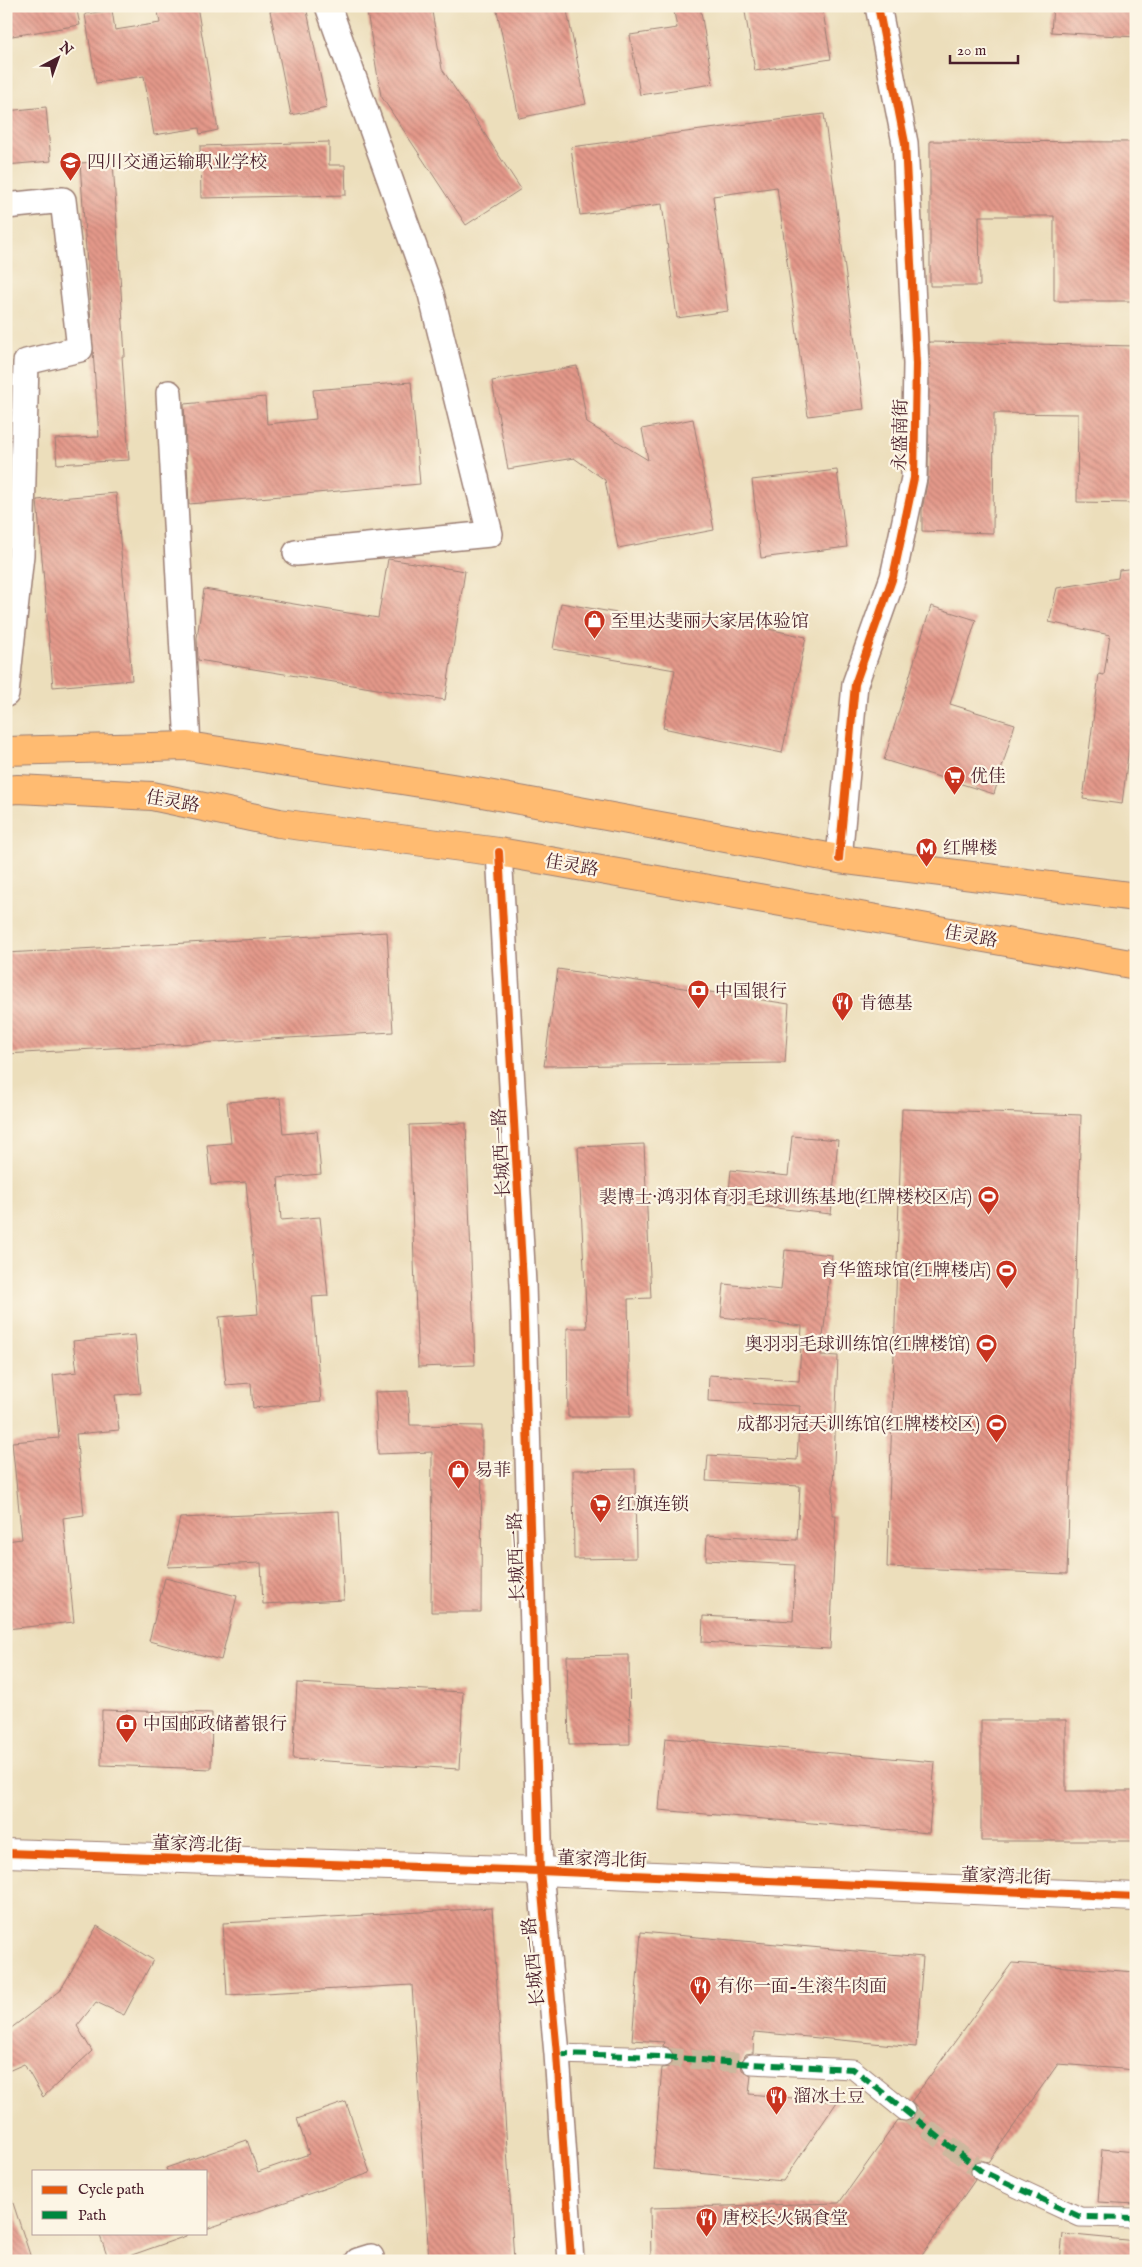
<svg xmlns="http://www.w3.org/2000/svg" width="1142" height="2267" font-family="'IM FELL English','Noto Serif SC',serif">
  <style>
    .building { fill: url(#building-back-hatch) }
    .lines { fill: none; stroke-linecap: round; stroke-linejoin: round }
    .pedestrian-tunnel { stroke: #ccb89e; stroke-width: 19; stroke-dasharray: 19 9; stroke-linecap: butt }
    .pedestrian-casing { stroke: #9b7e73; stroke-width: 21 }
    .minor-casing { stroke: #9b7e73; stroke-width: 28 }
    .tertiary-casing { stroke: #9b7e73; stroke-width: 30 }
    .primary-casing { stroke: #9b7e73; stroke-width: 30 }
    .pedestrian { stroke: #fff; stroke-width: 19 }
    .minor { stroke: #fff; stroke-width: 25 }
    .tertiary { stroke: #fff; stroke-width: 28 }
    .primary { stroke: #ffbb71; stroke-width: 28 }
    .quiet { stroke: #00873e; stroke-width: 6; stroke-dasharray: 12 6; stroke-linecap: butt }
    .cycleway-casing { stroke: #fcf5e5; stroke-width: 11 }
    .cycleway { stroke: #e8590c; stroke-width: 8 }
    .labels { text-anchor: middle; stroke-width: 4.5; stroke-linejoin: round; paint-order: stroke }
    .poi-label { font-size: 18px; fill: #4a1f2b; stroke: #fcf5e5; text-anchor: start }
    .street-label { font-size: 18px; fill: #4a1f2b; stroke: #fcf5e5 }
  </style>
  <defs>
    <pattern id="building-back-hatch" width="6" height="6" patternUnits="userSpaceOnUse" patternTransform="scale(1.25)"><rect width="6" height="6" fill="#e4998a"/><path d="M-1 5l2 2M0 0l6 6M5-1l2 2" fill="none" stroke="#bb7c71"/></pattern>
  </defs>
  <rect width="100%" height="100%" fill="#fcf5e5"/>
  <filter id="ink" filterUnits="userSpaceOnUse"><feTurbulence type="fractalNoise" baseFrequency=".02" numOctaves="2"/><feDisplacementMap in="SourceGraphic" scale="10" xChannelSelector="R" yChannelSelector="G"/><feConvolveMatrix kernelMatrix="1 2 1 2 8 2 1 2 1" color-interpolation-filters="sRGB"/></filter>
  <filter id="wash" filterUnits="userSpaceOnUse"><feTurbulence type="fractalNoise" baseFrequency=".0096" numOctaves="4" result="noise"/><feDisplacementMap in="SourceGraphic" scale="20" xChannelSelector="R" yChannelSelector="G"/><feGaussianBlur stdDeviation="1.12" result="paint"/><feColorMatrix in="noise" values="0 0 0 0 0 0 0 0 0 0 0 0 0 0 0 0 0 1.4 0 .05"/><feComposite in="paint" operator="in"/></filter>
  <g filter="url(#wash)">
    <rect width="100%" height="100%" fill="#ecdebb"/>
    <g id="blocks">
      <path class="building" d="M 6,6 L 76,6 L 80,25 L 6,37 Z
        M 157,6 L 197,6 L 218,130 L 200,134 L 199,128 L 154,135 L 144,76 L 96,83 L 85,14 L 112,10 L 115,30 L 160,23 Z
        M 295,6 L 306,6 L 327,108 L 291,115 L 270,11 Z
        M 366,6 L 431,6 L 442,69 L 521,189 L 466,225 L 381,96 Z
        M 496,6 L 566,6 L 586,104 L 519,118 Z
        M 673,6 L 700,6 L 713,84 L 640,95 L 630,35 L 677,28 Z
        M 744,6 L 822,6 L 831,59 L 755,71 Z
        M 1053,6 L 1136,6 L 1136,37 L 1051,32 Z
        M 46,107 L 51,161 L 6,165 L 6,111 Z
        M 824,114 L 864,409 L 808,416 L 777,187 L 713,196 L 728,311 L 677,318 L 662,204 L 580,215 L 571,147 Z
        M 930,141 L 1136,142 L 1136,301 L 1054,301 L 1054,216 L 979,216 L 980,286 L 930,286 Z
        M 329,142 L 329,165 L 345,165 L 346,195 L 201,198 L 200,146 Z
        M 113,161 L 125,356 L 122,356 L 129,460 L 57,464 L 55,439 L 99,437 L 80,163 Z
        M 929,342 L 1136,346 L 1136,503 L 1077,502 L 1078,414 L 994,413 L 993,533 L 922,531 L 922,510 L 928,478 Z
        M 577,366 L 587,423 L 648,460 L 642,429 L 693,419 L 714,530 L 618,548 L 605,480 L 574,458 L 508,469 L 492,381 Z
        M 411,382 L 420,484 L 189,504 L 184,404 L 265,397 L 267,424 L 316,419 L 313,390 Z
        M 837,470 L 847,547 L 761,558 L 752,480 Z
        M 116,493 L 132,680 L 53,687 L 37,500 Z
        M 388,559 L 465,571 L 445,700 L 198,660 L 197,638 L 204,589 L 378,618 Z
        M 1136,568 L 1136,691 L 1122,804 L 1083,799 L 1099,674 L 1104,675 L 1110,635 L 1049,622 L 1057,588 L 1118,578 L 1119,570 Z
        M 561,603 L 684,625 L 687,612 L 806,637 L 782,753 L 663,728 L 675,670 L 553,649 Z
        M 931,606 L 976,620 L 950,704 L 1015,724 L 994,794 L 884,760 Z
        M 387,932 L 393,1032 L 6,1054 L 6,953 Z
        M 558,969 L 789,1004 L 785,1063 L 544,1066 Z
        M 280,1098 L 283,1134 L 317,1131 L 321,1174 L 278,1178 L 281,1220 L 320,1217 L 328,1296 L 312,1297 L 321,1402 L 253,1408 L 251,1383 L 226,1385 L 219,1317 L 258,1314 L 246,1182 L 211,1185 L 207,1145 L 231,1143 L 227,1102 Z
        M 902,1109 L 1081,1115 L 1067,1574 L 887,1567 Z
        M 466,1123 L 475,1365 L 418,1367 L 409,1125 Z
        M 792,1136 L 838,1140 L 831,1214 L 728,1203 L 731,1170 L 788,1176 Z
        M 644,1144 L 651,1298 L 628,1299 L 630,1417 L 568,1417 L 567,1328 L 587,1328 L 578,1147 Z
        M 785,1250 L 832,1255 L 821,1355 L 838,1356 L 832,1515 L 836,1515 L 830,1649 L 702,1642 L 703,1616 L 793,1621 L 795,1565 L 706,1560 L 707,1535 L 797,1540 L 800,1486 L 706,1481 L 708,1455 L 797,1460 L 800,1406 L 708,1401 L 709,1375 L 799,1381 L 802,1326 L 721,1317 L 724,1284 L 781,1290 Z
        M 135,1335 L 141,1393 L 115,1395 L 119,1430 L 76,1434 L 84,1515 L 63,1518 L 74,1622 L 6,1629 L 6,1541 L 22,1539 L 12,1442 L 59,1438 L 53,1375 L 77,1372 L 73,1341 Z
        M 408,1391 L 410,1425 L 482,1426 L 481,1612 L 431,1612 L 432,1452 L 378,1454 L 375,1392 Z
        M 635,1469 L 636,1558 L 574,1559 L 573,1470 Z
        M 339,1511 L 344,1600 L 263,1604 L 261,1563 L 168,1567 L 180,1518 Z
        M 165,1578 L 237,1596 L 221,1660 L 149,1641 Z
        M 629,1655 L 630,1744 L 569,1745 L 567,1656 Z
        M 297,1683 L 463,1692 L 459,1769 L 293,1759 Z
        M 102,1710 L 212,1713 L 211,1769 L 101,1765 Z
        M 981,1720 L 1066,1720 L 1066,1791 L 1136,1791 L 1136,1841 L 981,1841 Z
        M 665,1738 L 935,1762 L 929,1833 L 659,1810 Z
        M 492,1908 L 514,2261 L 429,2261 L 412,1985 L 227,1995 L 223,1923 Z
        M 97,1926 L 153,1960 L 124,2015 L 96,2002 L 77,2026 L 92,2051 L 43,2097 L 24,2064 L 6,2072 L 6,2032 L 60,1991 Z
        M 641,1932 L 923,1957 L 916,2047 L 754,2032 L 753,2053 L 746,2054 L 741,2063 L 742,2070 L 751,2075 L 749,2094 L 837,2102 L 783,2181 L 653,2169 L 662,2068 L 669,2067 L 674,2057 L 669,2048 L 663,2046 L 664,2042 L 632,2040 Z
        M 1012,1963 L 1136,1972 L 1136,2070 L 1058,2064 L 988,2162 L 980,2160 L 971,2166 L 970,2172 L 975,2180 L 918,2261 L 651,2261 L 650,2208 L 839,2203 L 898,2120 L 909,2122 L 914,2118 L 916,2107 L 911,2102 Z
        M 346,2102 L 370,2173 L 206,2229 L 206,2171 L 167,2171 L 166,2168 L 247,2140 L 258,2172 L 309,2154 L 297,2119 Z
        M 1102,2149 L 1136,2152 L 1136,2204 L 1098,2202 Z
        M 10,2194 L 32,2261 L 6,2261 L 6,2195 Z
        M 99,2233 L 186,2233 L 186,2236 L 115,2261 L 109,2261 Z
        M 1063,2234 L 1136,2241 L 1136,2261 L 1060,2261 Z"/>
    </g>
  </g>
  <g filter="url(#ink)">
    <use href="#blocks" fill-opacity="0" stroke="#9b7e73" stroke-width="1"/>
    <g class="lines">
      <path class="pedestrian-tunnel" d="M 663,2057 L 752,2064
        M 905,2111 L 981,2171"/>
      <defs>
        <path id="pedestrian" d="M 557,2054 L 663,2057
          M 752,2064 L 853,2069 L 905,2111
          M 981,2171 L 1080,2217 L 1136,2218"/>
        <path id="minor" d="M 6,206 L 63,200 L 80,349 L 26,362 L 21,555 L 6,694
          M 169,393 L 188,746
          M 296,553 L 490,534 L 431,294 L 328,6
          M 499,852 L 523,1284 L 540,1871 L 557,2054 L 571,2261
          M 839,859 L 855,684 L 893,577 L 914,478 L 916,364 L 905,143 L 878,6
          M 358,2261 L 371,2257"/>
        <path id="tertiary" d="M 6,1853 L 540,1871 L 1136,1897"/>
        <path id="primary" d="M 6,751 L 188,746 L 471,791 L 839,859 L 1136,897
          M 6,790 L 18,789 L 152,796 L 279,823 L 499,852 L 1136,965"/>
      </defs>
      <use href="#pedestrian" class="pedestrian-casing"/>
      <use href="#minor" class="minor-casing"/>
      <use href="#tertiary" class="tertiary-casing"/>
      <use href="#primary" class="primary-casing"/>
      <use href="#pedestrian" class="pedestrian"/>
      <use href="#minor" class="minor"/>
      <use href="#tertiary" class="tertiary"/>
      <use href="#primary" class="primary"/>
      <path class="quiet" d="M 557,2054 L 663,2057 L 752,2064 L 853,2069 L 981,2171 L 1080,2217 L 1136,2218"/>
      <defs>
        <path id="cycleway" d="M 499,852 L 523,1284 L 540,1871 L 557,2054 L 571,2261
          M 839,859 L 855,684 L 893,577 L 914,478 L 916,364 L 905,143 L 878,6
          M 6,1853 L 540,1871 L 1136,1897"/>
      </defs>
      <use href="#cycleway" class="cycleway-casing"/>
      <use href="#cycleway" class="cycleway"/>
    </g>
  </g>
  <defs>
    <symbol id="school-pin" viewBox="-11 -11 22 30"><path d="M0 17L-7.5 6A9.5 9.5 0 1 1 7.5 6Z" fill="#c8321e" stroke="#fcf5e5"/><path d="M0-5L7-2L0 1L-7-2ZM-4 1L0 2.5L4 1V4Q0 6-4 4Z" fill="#fff"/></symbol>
    <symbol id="shop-pin" viewBox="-11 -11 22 30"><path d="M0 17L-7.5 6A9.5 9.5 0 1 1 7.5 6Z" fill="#c8321e" stroke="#fcf5e5"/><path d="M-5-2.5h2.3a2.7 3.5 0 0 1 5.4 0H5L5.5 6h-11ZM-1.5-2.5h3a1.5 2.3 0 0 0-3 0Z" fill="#fff"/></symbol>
    <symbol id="supermarket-pin" viewBox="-11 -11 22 30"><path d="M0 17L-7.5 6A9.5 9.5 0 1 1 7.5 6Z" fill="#c8321e" stroke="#fcf5e5"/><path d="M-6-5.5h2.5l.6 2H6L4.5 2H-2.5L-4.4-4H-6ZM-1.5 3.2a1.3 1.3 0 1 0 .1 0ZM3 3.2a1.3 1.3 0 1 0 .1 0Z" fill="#fff"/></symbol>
    <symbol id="metro-pin" viewBox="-11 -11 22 30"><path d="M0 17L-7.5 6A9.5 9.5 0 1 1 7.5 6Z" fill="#c8321e" stroke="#fcf5e5"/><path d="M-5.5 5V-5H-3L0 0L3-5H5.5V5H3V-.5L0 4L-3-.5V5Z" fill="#fff"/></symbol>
    <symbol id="bank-pin" viewBox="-11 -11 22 30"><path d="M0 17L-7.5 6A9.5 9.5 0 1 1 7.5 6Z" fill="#c8321e" stroke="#fcf5e5"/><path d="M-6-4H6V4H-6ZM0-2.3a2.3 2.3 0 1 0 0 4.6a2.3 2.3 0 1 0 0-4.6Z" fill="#fff"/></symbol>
    <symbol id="restaurant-pin" viewBox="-11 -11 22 30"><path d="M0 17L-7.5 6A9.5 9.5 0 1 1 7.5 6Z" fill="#c8321e" stroke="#fcf5e5"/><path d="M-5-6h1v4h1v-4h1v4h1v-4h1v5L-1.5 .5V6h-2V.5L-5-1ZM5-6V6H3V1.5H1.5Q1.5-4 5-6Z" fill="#fff"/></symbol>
    <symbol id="stadium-pin" viewBox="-11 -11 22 30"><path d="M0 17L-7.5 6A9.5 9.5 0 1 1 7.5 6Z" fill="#c8321e" stroke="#fcf5e5"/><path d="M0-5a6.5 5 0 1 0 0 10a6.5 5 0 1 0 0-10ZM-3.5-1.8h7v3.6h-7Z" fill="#fff"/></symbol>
  </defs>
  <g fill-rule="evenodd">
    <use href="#school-pin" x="58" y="150" width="25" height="34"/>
    <use href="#shop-pin" x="582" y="608" width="25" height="34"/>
    <use href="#supermarket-pin" x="942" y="764" width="25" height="34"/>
    <use href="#metro-pin" x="914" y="836" width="25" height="34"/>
    <use href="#bank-pin" x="686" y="978" width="25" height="34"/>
    <use href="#restaurant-pin" x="830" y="990" width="25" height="34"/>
    <use href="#stadium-pin" x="976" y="1184" width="25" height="34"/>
    <use href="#stadium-pin" x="994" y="1258" width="25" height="34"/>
    <use href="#stadium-pin" x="974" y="1332" width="25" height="34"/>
    <use href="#stadium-pin" x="984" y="1412" width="25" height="34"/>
    <use href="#shop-pin" x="446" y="1458" width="25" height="34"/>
    <use href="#supermarket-pin" x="588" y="1492" width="25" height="34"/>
    <use href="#bank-pin" x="114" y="1712" width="25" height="34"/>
    <use href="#restaurant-pin" x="688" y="1974" width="25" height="34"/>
    <use href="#restaurant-pin" x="764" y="2084" width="25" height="34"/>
    <use href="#restaurant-pin" x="694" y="2206" width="25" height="34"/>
  </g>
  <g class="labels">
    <g class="poi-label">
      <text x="87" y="168">四川交通运输职业学校</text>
      <text x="611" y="627">至里达斐丽大家居体验馆</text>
      <text x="970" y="782">优佳</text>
      <text x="943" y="854">红牌楼</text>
      <text x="715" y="997">中国银行</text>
      <text x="859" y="1009">肯德基</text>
      <text x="972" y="1203" text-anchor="end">裴博士·鸿羽体育羽毛球训练基地(红牌楼校区店)</text>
      <text x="991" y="1276" text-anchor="end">育华篮球馆(红牌楼店)</text>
      <text x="970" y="1350" text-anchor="end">奥羽羽毛球训练馆(红牌楼馆)</text>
      <text x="980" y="1430" text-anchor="end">成都羽冠天训练馆(红牌楼校区)</text>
      <text x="475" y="1476">易菲</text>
      <text x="617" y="1510">红旗连锁</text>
      <text x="143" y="1730">中国邮政储蓄银行</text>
      <text x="717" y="1992">有你一面-生滚牛肉面</text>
      <text x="793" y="2102">溜冰土豆</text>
      <text x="722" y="2224">唐校长火锅食堂</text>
    </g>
    <g class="street-label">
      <text transform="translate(900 435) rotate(-89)" y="6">永盛南街</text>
      <text transform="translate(173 801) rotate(10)" y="6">佳灵路</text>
      <text transform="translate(572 865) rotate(10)" y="6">佳灵路</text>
      <text transform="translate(971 936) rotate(10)" y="6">佳灵路</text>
      <text transform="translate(501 1153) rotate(-93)" y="6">长城西一路</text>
      <text transform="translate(516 1557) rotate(-92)" y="6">长城西一路</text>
      <text transform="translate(197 1844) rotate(2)" y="6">董家湾北街</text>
      <text transform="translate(602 1859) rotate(2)" y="6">董家湾北街</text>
      <text transform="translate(1006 1876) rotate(2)" y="6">董家湾北街</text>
      <text transform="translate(533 1962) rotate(-96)" y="6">长城西一路</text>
    </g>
  </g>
  <rect width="1142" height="2267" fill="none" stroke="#fcf5e5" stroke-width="25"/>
  <rect x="32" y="2170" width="175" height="65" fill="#fcf5e5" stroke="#b59f9b"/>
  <rect x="42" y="2186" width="25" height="8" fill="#e8590c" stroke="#b59f9b"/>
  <text x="78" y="2194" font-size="15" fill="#4a1f2b">Cycle path</text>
  <rect x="42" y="2211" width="25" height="8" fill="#00873e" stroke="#b59f9b"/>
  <text x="78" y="2220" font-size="15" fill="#4a1f2b">Path</text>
  <g transform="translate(58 58) rotate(41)" stroke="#fcf5e5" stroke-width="4" paint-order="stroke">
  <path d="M0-4L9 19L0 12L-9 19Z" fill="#4a1f2b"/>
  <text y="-8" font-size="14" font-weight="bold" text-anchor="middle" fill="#4a1f2b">N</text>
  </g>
  <path d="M950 55v8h68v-8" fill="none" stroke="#4a1f2b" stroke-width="2.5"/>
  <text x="957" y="55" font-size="15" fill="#4a1f2b" stroke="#fcf5e5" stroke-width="4" paint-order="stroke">20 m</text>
</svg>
